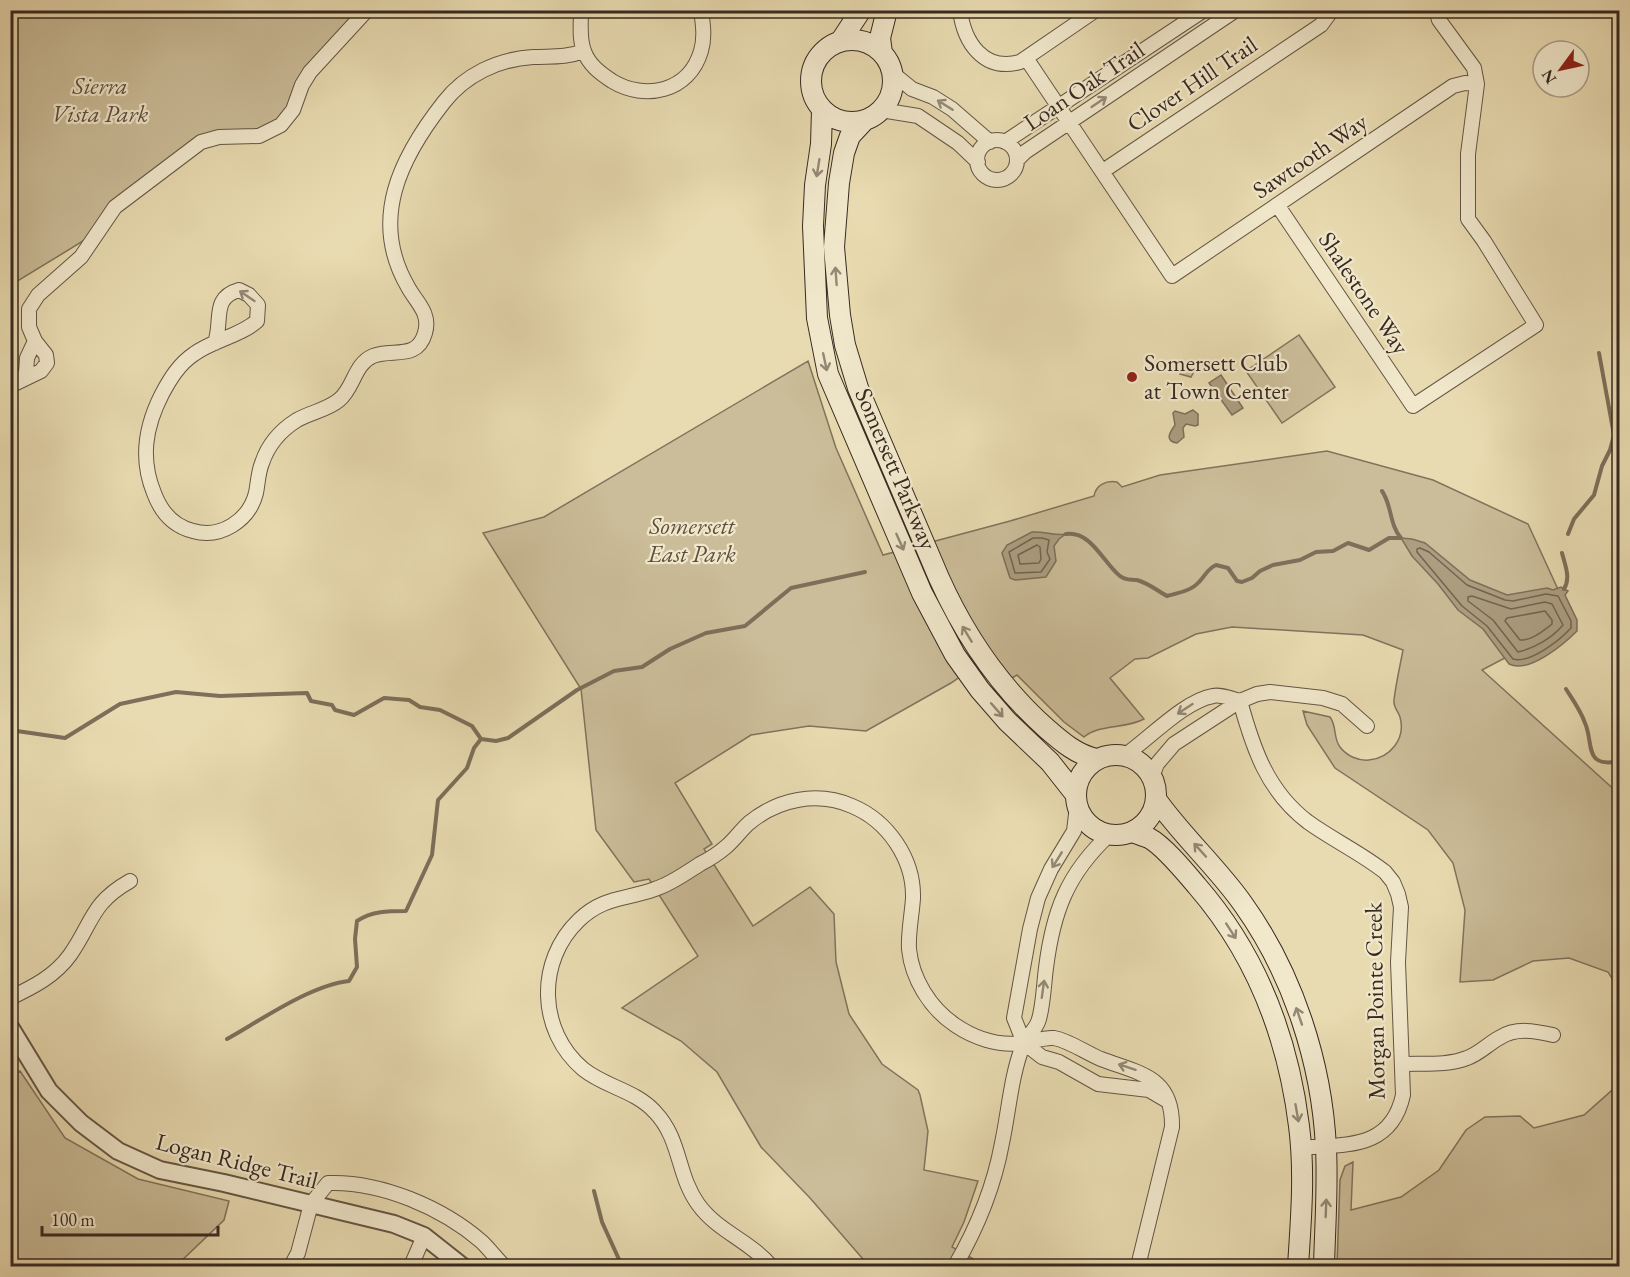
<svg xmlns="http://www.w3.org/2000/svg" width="1630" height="1277" font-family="'EB Garamond',serif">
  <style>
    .green { fill: #cbbd99; stroke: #81735d; stroke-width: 1.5 }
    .water { fill: #ac9e80; stroke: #7d6f5a; stroke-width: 1.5 }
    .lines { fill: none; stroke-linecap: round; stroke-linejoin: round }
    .shore { stroke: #726450; stroke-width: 1.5 }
    .stream { stroke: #7d6f5a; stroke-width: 4 }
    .minor-casing { stroke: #645645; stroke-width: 16 }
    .tertiary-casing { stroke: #645645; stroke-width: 20 }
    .secondary-casing { stroke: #372921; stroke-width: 22 }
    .minor { stroke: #f1e8cc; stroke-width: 14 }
    .tertiary { stroke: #f1e8cc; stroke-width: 16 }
    .secondary { stroke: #f1e8cc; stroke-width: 20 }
    .oneway { stroke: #948876 }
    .poi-dot { fill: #8f2418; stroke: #f1e8cc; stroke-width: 2 }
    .labels { text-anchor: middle; stroke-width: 4.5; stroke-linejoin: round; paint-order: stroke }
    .street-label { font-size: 24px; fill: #372921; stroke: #f1e8cc }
    .park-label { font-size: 24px; font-style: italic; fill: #5c4e3f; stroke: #f1e8cc }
    .poi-label { font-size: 24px; fill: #372921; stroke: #f1e8cc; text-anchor: start }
  </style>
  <rect width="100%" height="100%" fill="#e9dbb1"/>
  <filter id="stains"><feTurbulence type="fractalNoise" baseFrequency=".00333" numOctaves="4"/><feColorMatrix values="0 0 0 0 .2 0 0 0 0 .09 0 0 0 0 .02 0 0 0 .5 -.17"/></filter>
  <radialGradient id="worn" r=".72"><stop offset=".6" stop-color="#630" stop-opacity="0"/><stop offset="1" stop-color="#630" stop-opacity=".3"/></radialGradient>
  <path class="green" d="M 11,11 L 363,11 L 275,124 L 251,132 L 214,132 L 88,238 L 11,285 Z
    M 1299,335 L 1335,387 L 1282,423 L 1246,371 Z
    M 808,361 L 836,448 L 883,555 L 1010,521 L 1094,496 C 1096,485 1106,480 1117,482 L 1122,487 L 1160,475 L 1327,451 L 1433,480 L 1528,524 L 1573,622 L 1482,670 L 1619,794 L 1619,989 L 1608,972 L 1569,958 L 1533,961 L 1493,980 L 1460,982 L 1465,910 L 1453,863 L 1428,830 L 1335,768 L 1307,725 L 1303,711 L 1330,717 C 1337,726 1333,738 1340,747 C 1347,756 1358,761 1369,760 C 1390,758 1406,739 1400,717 C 1398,711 1393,707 1394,700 C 1396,683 1400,666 1403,650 L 1363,635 L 1232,627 L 1196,634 L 1148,658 L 1135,659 L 1110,678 L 1144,719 C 1126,729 1098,724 1084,737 L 1064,722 L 1017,675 L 1012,678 L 993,654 L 951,683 L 866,731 L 809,726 L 751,735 L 675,783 L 712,844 L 704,849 L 753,926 L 810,887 L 834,914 L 836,962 L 849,1014 L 882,1064 L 918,1090 L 920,1095 L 928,1131 L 924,1170 L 978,1181 L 964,1222 L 952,1247 L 986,1266 L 869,1266 L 810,1198 L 761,1147 L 717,1072 L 681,1041 L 622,1008 L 698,956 L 649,879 L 634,882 L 596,830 L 581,689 L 483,533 L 544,517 Z
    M 1187,363 L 1198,364 L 1191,377 L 1180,374 Z
    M 20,1071 L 65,1138 L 138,1179 L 229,1201 L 224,1220 L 176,1266 L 11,1266 L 10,1076 Z
    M 1619,1084 L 1619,1266 L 1337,1266 L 1340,1180 L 1345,1166 L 1353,1162 L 1351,1210 L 1401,1197 L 1439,1170 L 1466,1130 L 1485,1117 L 1520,1116 L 1534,1128 L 1584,1115 Z"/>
  <path class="water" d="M 1221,375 L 1243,408 L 1232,415 L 1209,383 Z
    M 1193,410 L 1198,414 L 1198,425 L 1195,426 L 1186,424 L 1183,428 L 1184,437 L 1177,443 C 1164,441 1170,432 1175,425 L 1173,413 L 1175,411 L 1185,414 Z
    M 1032,532 C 1044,531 1055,536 1066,534 L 1059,539 L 1054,546 L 1056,561 L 1046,577 L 1015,580 L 1010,578 L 1002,553 L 1007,545 Z
    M 1401,538 L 1412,539 L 1425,543 L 1470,580 L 1507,595 L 1547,588 L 1553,590 L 1561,587 L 1568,591 L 1565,595 L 1577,620 L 1577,631 C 1564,644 1529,674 1509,664 L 1483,629 L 1458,610 L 1438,584 L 1412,556 Z"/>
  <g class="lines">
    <path class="shore" d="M 1033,538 L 1042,538 L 1049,540 L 1047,552 L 1050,559 L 1041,572 L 1015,573 L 1009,552 Z
      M 1037,545 L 1040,547 L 1041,559 L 1039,563 L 1020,564 L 1018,555 Z
      M 1420,548 L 1429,552 L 1467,585 L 1505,600 L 1513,601 L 1546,594 L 1558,596 L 1571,621 L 1571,628 C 1560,640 1530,664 1513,659 L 1487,626 L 1462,606 L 1417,552 L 1417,549 Z
      M 1472,596 L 1511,609 L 1545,602 L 1552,604 L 1563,625 C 1552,638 1535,648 1518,652 L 1493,620 L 1468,601 L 1468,597 Z
      M 1545,611 L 1552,620 L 1552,624 C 1543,631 1531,641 1520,640 L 1505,621 L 1507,618 Z"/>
    <path class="stream" d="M 1382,491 C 1392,505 1389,524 1401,538
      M 1066,534 C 1091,530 1104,564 1120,576 C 1126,581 1131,579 1137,580 C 1148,583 1158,591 1167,596 C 1178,593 1191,591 1199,582 C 1206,575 1207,569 1216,565 L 1228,568 L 1237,581 L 1242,582 L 1252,578 L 1260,571 L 1273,565 L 1300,560 L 1316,552 L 1333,551 L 1348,543 L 1369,550 L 1389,538 L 1401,538
      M 1568,534 L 1574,519 L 1594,495 L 1602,466 L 1610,450 L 1614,435 L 1599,353
      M 1562,553 C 1565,565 1571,578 1564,589
      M 1566,689 C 1573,700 1581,711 1585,723 C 1594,743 1583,769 1620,761
      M 10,730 L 65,738 L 120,704 L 176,692 L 220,696 L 307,693 L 311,701 L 332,705 L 335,710 L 354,715 L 384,698 L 409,700 L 420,707 L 440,710 L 472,726 L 481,739
      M 227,1039 C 261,1020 311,985 349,981 L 357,967 L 355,939 L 357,921 C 372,911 388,911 406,911 L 432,855 L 438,800 L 467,768 L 474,748 L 481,739 L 496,741 L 508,738 L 577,690 L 614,671 L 642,667 L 670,649 L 706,633 L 745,626 L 791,588 L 865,572
      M 594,1191 L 602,1222 L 622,1266"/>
    <defs>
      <path id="minor" d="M 581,10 C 581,24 579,39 584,51 C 589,65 600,73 612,81 C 645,101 689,92 701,51 C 705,38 703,24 701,10
        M 960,10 C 964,43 984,72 1020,62 L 1096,10
        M 1026,58 L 1172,276 L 1453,86 L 1465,83 L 1477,84
        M 891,72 L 912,89 L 933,97 L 952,109 L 990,142
        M 881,110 L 918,116 L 958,143 L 978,162
        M977 160a20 20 0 1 1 40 0a20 20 0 1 1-40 0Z
        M 1005,142 L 1204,10
        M 1017,160 L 1025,152 L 1236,10
        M 1103,171 L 1321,25 L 1332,10
        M 1278,206 L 1413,406 L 1536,325 L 1484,241 L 1468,219 L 1468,154 L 1477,84 L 1474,68 L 1439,20 L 1436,10
        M 215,343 C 223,320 211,298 239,290 L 249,295 L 258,305 L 257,321 C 240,336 213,340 194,354 C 179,364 170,379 162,394 C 145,427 140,459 154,493 C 161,512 173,526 193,531 C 220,539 249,521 256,493 C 258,483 258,473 262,463 C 268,445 281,430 297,420 C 311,412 327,410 339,400 C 354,388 354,364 373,356 C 392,348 417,361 425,333 C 431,313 416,302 408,287 C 369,220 400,158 444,102 C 465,75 498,59 533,57 C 552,56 565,58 584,51
        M 21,380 L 26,373 L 27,358 L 35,341
        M 10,386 L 41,371 L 47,363 L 46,355 L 35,341 L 29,327 L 29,309 L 38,295 L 81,257 L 115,207 L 201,142 L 219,137 L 259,136 L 281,125 L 293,110 L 302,85 L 310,72 L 367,10
        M 1240,701 C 1253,748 1267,791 1308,822 C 1333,840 1361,853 1385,872 L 1393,882 L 1398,894 L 1401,907 L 1398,962 L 1403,1095 C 1391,1150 1346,1144 1300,1148
        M 1124,756 C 1149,739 1184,701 1213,696 C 1220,694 1232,699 1240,701
        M 1154,782 L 1154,772 L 1157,764 L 1174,744 L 1240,701 L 1257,694 L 1270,692 L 1323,698 L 1342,704 L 1367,726
        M 10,998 C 33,987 55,976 70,955 C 93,922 91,903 130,881
        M 1024,1043 L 1014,1018 L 1030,929 L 1038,898 L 1051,869 L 1074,831 L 1077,806
        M 1024,1043 L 1042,1057 L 1059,1062 L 1098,1084 L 1149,1090 L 1166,1100
        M 1402,1064 C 1423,1063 1447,1066 1467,1058 C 1479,1054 1488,1044 1499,1038 C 1516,1027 1535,1031 1553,1035
        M 291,1266 L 298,1253 L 311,1204 L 328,1183 C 381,1181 443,1208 482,1242 C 490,1250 497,1259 504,1266
        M 411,1266 L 424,1236
        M 771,1266 C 750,1241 717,1231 698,1204 C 677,1175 681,1139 655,1112 C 635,1090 605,1087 583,1069 C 538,1031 536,961 579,920 C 604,896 626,900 655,889 C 671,884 686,873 700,864 C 710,859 719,853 727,846 C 735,839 741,830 749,823 C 778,799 817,791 852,806 C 888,821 914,859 913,898 C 912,915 908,932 909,949 C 912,979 930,1008 955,1025 C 974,1038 998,1046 1022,1043 C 1032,1042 1044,1037 1054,1038 C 1070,1041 1086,1053 1101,1059 C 1140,1074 1173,1076 1172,1127 L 1138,1266
        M 955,1266 C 977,1228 994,1187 1002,1143 C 1009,1110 1011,1076 1023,1045 C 1027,1036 1035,1030 1038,1022 C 1043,1010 1044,982 1046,968 C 1053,912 1067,874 1109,835"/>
      <path id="tertiary" d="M 10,1027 L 49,1091 L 81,1123 L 118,1151 L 160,1170 L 224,1183 L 394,1224 L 424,1236 L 462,1266"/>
      <path id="secondary" d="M811 81a41 41 0 1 1 82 0a41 41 0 1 1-82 0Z
        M 840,42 L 861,10
        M 882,53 L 880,38 L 887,10
        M 822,110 L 821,144 L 815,185 L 813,226 L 817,318 L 828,374 L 922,593 L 955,655 L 980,690 L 1007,721 L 1050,762 L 1076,795
        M 864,121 L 850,136 L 844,153 L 839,183 L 834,247 L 840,315 L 845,345 L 858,388 L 939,578 C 965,636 999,686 1046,728 C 1062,742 1077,755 1097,759
        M1076 795a40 40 0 1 1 80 0a40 40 0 1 1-80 0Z
        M 1156,799 C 1182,836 1217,867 1243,904 C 1293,974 1322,1063 1326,1148 C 1328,1187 1325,1227 1324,1266
        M 1132,832 C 1138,834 1144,836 1149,838 C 1164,846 1186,873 1197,886 C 1256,954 1288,1038 1299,1126 C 1305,1172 1301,1220 1298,1266"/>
    </defs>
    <use href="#minor" class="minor-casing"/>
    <use href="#tertiary" class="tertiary-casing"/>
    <use href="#secondary" class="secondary-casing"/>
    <use href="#minor" class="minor"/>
    <use href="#tertiary" class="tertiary"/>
    <use href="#secondary" class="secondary"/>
  </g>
  <defs><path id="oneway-shaft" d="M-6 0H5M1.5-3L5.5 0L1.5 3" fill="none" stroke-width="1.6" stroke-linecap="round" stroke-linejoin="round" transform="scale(1.5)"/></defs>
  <g class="oneway">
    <use href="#oneway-shaft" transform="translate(1099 102) rotate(-34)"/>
    <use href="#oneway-shaft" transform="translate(945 105) rotate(-148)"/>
    <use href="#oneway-shaft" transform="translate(818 168) rotate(99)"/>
    <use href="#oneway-shaft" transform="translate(836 276) rotate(-94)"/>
    <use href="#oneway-shaft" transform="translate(247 296) rotate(-146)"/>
    <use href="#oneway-shaft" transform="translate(825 362) rotate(78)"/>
    <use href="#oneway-shaft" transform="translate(900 542) rotate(66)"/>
    <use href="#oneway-shaft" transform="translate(967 634) rotate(-121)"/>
    <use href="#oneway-shaft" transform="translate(1185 709) rotate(147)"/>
    <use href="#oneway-shaft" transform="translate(997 710) rotate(49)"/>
    <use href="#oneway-shaft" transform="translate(1200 850) rotate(-132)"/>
    <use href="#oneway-shaft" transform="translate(1057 860) rotate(122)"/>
    <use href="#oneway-shaft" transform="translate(1231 931) rotate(57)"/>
    <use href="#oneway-shaft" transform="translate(1043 989) rotate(-82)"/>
    <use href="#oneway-shaft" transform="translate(1299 1016) rotate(-109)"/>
    <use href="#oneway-shaft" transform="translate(1127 1067) rotate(-162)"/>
    <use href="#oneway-shaft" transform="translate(1297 1113) rotate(80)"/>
    <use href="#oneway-shaft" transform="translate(1326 1208) rotate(-88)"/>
  </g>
  <circle class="poi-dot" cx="1132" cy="377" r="6"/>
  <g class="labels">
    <g class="street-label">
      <text transform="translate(1192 84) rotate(-34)" y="8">Clover Hill Trail</text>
      <text transform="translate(1084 86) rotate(-34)" y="8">Loan Oak Trail</text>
      <text transform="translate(1310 156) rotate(-34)" y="8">Sawtooth Way</text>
      <text transform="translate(1364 293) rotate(56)" y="8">Shalestone Way</text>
      <text transform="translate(896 469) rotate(67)" y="8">Somersett Parkway</text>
      <text transform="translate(1375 1001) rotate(-91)" y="8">Morgan Pointe Creek</text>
      <text transform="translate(237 1161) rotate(14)" y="8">Logan Ridge Trail</text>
    </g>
    <g class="park-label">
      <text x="100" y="94">Sierra<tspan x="100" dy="28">Vista Park</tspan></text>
      <text x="692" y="534">Somersett<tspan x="692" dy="28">East Park</tspan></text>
    </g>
    <g class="poi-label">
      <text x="1144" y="371">Somersett Club<tspan x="1144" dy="28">at Town Center</tspan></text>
    </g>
  </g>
  <rect width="1630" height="1277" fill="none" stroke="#e9dbb1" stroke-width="36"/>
  <rect x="12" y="12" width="1606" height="1253" fill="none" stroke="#372921" stroke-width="3"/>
  <rect x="18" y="18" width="1594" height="1241" fill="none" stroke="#372921" stroke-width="1.5"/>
  <g transform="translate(1561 69) rotate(237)"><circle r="28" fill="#f1e8cc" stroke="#a79c88" stroke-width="1.5"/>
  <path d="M0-4.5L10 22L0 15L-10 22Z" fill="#8f2418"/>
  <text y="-9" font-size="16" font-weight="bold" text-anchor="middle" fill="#372921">N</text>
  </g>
  <path d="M42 1226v9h176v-9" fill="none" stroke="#372921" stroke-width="3"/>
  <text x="51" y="1226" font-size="18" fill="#372921" stroke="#f1e8cc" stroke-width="4.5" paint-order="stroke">100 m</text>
  <rect width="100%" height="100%" filter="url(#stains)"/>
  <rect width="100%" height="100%" fill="url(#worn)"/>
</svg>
